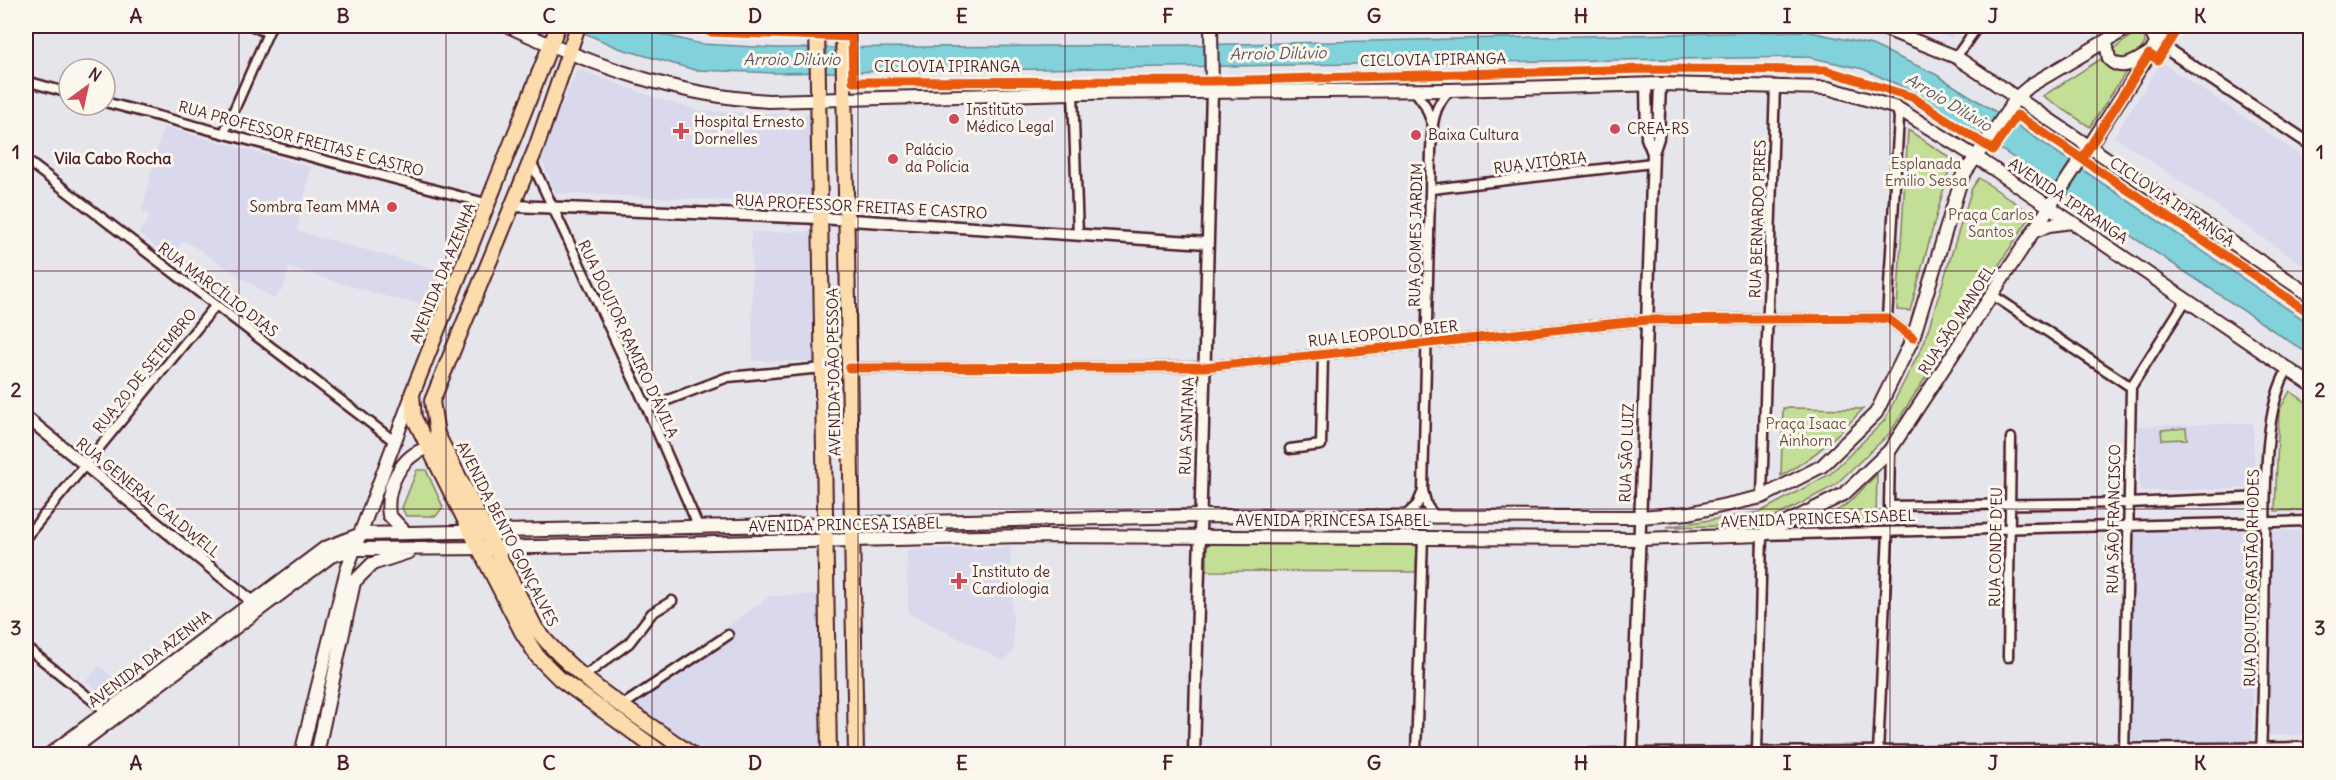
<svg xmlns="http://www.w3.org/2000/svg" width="2336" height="780" font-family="Delius,sans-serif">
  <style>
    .built { fill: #d9d8ec }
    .green { fill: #c3de95; stroke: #867e60; stroke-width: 1.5 }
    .water { fill: #81d2db; stroke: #6b8a95; stroke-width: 1.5 }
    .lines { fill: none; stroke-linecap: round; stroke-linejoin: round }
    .minor-casing { stroke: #4a1f2b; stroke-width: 13 }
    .tertiary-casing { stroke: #4a1f2b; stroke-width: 15 }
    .secondary-casing { stroke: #4a1f2b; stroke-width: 16 }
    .primary-casing { stroke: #4a1f2b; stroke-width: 18 }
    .minor { stroke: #fbf7ec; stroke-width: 8 }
    .tertiary { stroke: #fbf7ec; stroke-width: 10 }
    .secondary { stroke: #fbf7ec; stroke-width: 12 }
    .primary { stroke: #fcdcac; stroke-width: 14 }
    .cycleway-casing { stroke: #fbf7ec; stroke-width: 13 }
    .cycleway { stroke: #e8590c; stroke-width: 9 }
    .grid { fill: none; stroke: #4a1f2b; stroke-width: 1.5; stroke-opacity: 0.55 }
    .poi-dot { fill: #d1495b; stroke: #fbf7ec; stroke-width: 2 }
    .labels { text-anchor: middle; stroke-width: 6; stroke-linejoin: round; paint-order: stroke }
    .street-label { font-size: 15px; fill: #4a1f2b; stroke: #fbf7ec }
    .poi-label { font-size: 15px; fill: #4a1f2b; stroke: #fbf7ec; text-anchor: start }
    .park-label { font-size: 15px; fill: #684f46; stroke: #fbf7ec }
    .water-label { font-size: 16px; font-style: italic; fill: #5a5560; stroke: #fbf7ec }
    .neighbourhood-label { font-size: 16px; font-weight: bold; fill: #4a1f2b; stroke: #fbf7ec }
    .neatline { fill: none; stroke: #4a1f2b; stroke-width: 2 }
    .grid-label { font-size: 20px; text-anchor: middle; font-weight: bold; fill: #4a1f2b }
  </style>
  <rect width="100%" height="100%" fill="#e7e5ec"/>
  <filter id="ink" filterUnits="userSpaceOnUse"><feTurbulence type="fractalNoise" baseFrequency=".0167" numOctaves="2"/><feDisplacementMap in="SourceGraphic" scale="12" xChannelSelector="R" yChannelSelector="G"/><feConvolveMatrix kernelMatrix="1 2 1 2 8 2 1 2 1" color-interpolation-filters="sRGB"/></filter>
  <g filter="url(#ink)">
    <path class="built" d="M 1919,26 L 1960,26 L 1951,38 Z
      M 2161,62 L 2310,161 L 2310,270 L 2114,136 Z
      M 578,69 L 656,98 L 702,111 L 812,115 L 811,204 L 556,193 L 541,157 L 542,148 Z
      M 163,127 L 311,167 L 297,231 L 443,271 L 430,305 L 391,298 L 289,268 L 283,289 L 274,299 L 184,240 L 171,258 L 138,233 L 151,217 L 142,210 Z
      M 751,232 L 810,232 L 813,361 L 753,361 Z
      M 2253,423 L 2255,488 L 2140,491 L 2138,426 Z
      M 2254,530 L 2252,741 L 2130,741 L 2133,532 Z
      M 2310,530 L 2310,735 L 2268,735 L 2272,531 Z
      M 1010,548 L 1014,650 L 1004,661 L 908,613 L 907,550 Z
      M 822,594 L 825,754 L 705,754 L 627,698 L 770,596 Z
      M 99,666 L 126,687 L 110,699 L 86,681 Z"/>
    <path class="green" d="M 2143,26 L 2145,43 L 2090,127 L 2043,96 L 2107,55 Z
      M 1908,130 L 1952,159 L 1910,311 L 1897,310 Z
      M 1979,178 L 2032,214 L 1889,434 L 1834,486 L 1760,525 L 1666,527 L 1760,512 L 1830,474 L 1884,421 L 1924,343 L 1972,188 Z
      M 2290,391 L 2310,405 L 2310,510 L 2275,511 L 2279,411 Z
      M 1783,408 L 1863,409 C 1836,437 1815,457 1781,476 Z
      M 2186,428 L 2187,439 L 2162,440 L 2161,430 Z
      M 417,470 L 426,470 L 443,507 L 436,516 L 406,516 L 402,508 Z
      M 1877,474 L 1876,520 L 1818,523 L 1850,502 Z
      M 1207,543 L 1417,545 L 1416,572 L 1207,571 Z"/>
    <path class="water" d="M 569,26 L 627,26 L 701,44 L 776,48 L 1192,45 L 1806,31 L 1872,45 L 1935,74 L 2015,124 L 2310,324 L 2310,355 L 1916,93 L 1863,69 L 1808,57 L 775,73 L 695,70 L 618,48 Z"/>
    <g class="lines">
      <defs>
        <path id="minor" d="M 253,26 L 268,33
          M 1956,57 L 1978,26
          M 26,81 L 69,93
          M 1414,90 L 1425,105 L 1432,123
          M 1073,93 L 1078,235
          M 105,102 L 489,204
          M 224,133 L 271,26
          M 26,160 L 394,441
          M 531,161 L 647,408 L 699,528
          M 1432,189 L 1652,163
          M 1991,294 L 2131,387
          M 1887,318 L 1899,118 L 1897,108
          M 849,368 L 1204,367 L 1647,320 L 1887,318 L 1913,338
          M 647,408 L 728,377 L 823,368
          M 1290,449 L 1321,445 L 1323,355
          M 1890,450 L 1889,506 L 2128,503 L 2265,497
          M 1762,497 L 1775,85
          M 1405,516 L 1417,505 L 1423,491
          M 1436,517 L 1427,506 L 1423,491 L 1431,151 C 1432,128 1432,107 1450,90
          M 26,537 L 216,305
          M 26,647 L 107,712
          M 2008,657 L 2011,438
          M 583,677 L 629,643 L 652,613 L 672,601
          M 623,705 L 728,635
          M 1757,752 L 1762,535 L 2310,521
          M 1416,754 L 1423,536
          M 1526,754 L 2310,747
          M 1878,754 L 1888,532
          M 2124,754 L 2131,387 L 2186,300
          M 2261,754 C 2264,686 2264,617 2265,548 C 2266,499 2262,410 2288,369"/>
        <path id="tertiary" d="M 2156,42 L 2310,144
          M 1646,84 L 1647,138 L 1653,153
          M 512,206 L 820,218 L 1207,243
          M 26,417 L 253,602
          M 1194,754 L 1212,91
          M 1632,754 L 1653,153 L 1658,138 L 1660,84"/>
        <path id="secondary" d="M 508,26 C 593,65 675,96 769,101 L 1073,93 L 1450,90 L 1660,84 L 1828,88 L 1897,108 L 1976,157 L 2310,384
          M 1211,26 L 1212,91
          M 1878,26 L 1956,57 L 2310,295
          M 2152,26 L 2151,32 L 2156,42
          M 2106,42 L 2109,59 C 2122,72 2134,62 2148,54
          M 2035,231 L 2049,225 L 2072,222
          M 404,531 L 389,515 C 385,488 401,455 428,448
          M 50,754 L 325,548 L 361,534 L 1200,516 L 1640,517 L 1689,513 L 1762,497 L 1822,466 L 1876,413 L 1913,338 L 1962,177 L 2018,96 L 2031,85 L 2131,26
          M 66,754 L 331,556 L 355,549 L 494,548 L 1030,536 L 1640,539 L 1762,535 L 1844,494 L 1890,450 L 2168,26
          M 301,754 L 347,569 L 412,395
          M 317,754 L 354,582 L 372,564 L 409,552"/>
        <path id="primary" d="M 558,26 L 412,394 L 414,418 L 479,548 L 522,632 L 538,657 L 560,679 L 663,754
          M 578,26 L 536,148 L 432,401 L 437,434 L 536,629 C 577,681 638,716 691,754
          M 817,26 L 829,754
          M 843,26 L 856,754"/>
      </defs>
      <use href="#minor" class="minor-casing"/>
      <use href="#tertiary" class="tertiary-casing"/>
      <use href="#secondary" class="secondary-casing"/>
      <use href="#primary" class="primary-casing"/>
      <use href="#minor" class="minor"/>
      <use href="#tertiary" class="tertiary"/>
      <use href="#secondary" class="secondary"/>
      <use href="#primary" class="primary"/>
      <defs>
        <path id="cycleway" d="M 691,26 L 711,32 L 852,37 L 853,82 L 1212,81 L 1645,69 L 1825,70 L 1912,97 L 1993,150 L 2017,115 L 2310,313
          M 2082,159 L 2149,54 L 2158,60 L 2179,26
          M 849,368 L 1204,367 L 1647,320 L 1887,318 L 1913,338"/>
      </defs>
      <use href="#cycleway" class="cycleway-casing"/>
      <use href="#cycleway" class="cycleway"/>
    </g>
  </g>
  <path class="grid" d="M 239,26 L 239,754M 446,26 L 446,754M 652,26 L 652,754M 858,26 L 858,754M 1065,26 L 1065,754M 1271,26 L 1271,754M 1478,26 L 1478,754M 1684,26 L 1684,754M 1890,26 L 1890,754M 2097,26 L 2097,754M 26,271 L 2310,271M 26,509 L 2310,509"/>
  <g class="poi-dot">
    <circle cx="954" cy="119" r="6"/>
    <circle cx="1615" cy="129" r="6"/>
    <path d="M678 122h6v6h6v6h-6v6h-6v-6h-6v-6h6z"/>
    <circle cx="1416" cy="135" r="6"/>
    <circle cx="893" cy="159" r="6"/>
    <circle cx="392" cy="207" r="6"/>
    <path d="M956 572h6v6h6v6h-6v6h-6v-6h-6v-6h6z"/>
  </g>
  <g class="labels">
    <g class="street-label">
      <text transform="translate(1433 60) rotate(-1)" y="5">CICLOVIA IPIRANGA</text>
      <text x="947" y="72">CICLOVIA IPIRANGA</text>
      <text transform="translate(301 139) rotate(15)" y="5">RUA PROFESSOR FREITAS E CASTRO</text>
      <text transform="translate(1540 163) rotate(-7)" y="5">RUA VITÓRIA</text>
      <text transform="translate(2068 201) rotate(34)" y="5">AVENIDA IPIRANGA</text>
      <text transform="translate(2172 202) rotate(34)" y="5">CICLOVIA IPIRANGA</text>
      <text transform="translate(861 207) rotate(3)" y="5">RUA PROFESSOR FREITAS E CASTRO</text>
      <text transform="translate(1758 219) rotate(-88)" y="5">RUA BERNARDO PIRES</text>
      <text transform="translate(1416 235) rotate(-89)" y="5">RUA GOMES JARDIM</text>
      <text transform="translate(443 273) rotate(-68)" y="5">AVENIDA DA AZENHA</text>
      <text transform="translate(218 290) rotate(37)" y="5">RUA MARCÍLIO DIAS</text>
      <text transform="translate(1957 320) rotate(-57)" y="5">RUA SÃO MANOEL</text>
      <text transform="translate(1383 334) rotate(-6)" y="5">RUA LEOPOLDO BIER</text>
      <text transform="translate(628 339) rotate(65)" y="5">RUA DOUTOR RAMIRO D'ÁVILA</text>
      <text transform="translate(145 371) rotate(-51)" y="5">RUA 20 DE SETEMBRO</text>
      <text transform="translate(834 372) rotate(-91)" y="5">AVENIDA JOÃO PESSOA</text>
      <text transform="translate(1187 426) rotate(-88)" y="5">RUA SANTANA</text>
      <text transform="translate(1627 453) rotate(-88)" y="5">RUA SÃO LUIZ</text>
      <text transform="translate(148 498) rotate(39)" y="5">RUA GENERAL CALDWELL</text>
      <text transform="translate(1818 519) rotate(-2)" y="5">AVENIDA PRINCESA ISABEL</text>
      <text transform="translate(2114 519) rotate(-89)" y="5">RUA SÃO FRANCISCO</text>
      <text x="1333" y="526">AVENIDA PRINCESA ISABEL</text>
      <text transform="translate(846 525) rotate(-1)" y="5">AVENIDA PRINCESA ISABEL</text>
      <text transform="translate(507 534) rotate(63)" y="5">AVENIDA BENTO GONÇALVES</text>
      <text transform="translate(1996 547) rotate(-89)" y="5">RUA CONDE D'EU</text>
      <text transform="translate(2252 578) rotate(-89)" y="5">RUA DOUTOR GASTÃO RHODES</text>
      <text transform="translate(150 659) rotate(-37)" y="5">AVENIDA DA AZENHA</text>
    </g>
    <g class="poi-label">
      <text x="966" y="115">Instituto<tspan x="966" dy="17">Médico Legal</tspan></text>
      <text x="694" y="127">Hospital Ernesto<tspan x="694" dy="17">Dornelles</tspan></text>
      <text x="1627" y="134">CREA-RS</text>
      <text x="1428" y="140">Baixa Cultura</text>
      <text x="905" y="155">Palácio<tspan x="905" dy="17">da Polícia</tspan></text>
      <text x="380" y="212" text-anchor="end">Sombra Team MMA</text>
      <text x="972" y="577">Instituto de<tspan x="972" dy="17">Cardiologia</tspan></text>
    </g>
    <g class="park-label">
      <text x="1926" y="169">Esplanada<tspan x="1926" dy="17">Emilio Sessa</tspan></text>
      <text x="1991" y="220">Praça Carlos<tspan x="1991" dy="17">Santos</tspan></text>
      <text x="1806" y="429">Praça Isaac<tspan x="1806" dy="17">Ainhorn</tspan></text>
    </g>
    <g class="water-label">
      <text transform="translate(1278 53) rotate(-1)" y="6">Arroio Dilúvio</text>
      <text x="792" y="65">Arroio Dilúvio</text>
      <text transform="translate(1949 102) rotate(31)" y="6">Arroio Dilúvio</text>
    </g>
    <g class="neighbourhood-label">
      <text x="113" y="164">Vila Cabo Rocha</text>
    </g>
  </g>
  <rect width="2336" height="780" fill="none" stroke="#fbf7ec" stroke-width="66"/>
  <g transform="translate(87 87) rotate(33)"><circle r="28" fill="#fbf7ec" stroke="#b4a19f" stroke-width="1.5"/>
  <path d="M0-4.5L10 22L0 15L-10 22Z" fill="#d1495b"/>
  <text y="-9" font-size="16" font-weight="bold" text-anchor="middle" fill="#4a1f2b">N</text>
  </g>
  <rect x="33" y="33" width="2270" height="714" class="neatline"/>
  <g class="grid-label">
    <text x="136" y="23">A</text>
    <text x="343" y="23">B</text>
    <text x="549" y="23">C</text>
    <text x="755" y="23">D</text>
    <text x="962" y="23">E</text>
    <text x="1168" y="23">F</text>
    <text x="1374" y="23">G</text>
    <text x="1581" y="23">H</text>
    <text x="1787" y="23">I</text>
    <text x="1993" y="23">J</text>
    <text x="2200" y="23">K</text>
    <text x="16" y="159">1</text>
    <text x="2320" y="159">1</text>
    <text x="16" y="397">2</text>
    <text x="2320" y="397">2</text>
    <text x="16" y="635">3</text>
    <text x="2320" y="635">3</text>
    <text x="136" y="770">A</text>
    <text x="343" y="770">B</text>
    <text x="549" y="770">C</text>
    <text x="755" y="770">D</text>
    <text x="962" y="770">E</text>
    <text x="1168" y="770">F</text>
    <text x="1374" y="770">G</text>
    <text x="1581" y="770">H</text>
    <text x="1787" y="770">I</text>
    <text x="1993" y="770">J</text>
    <text x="2200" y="770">K</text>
  </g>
</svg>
